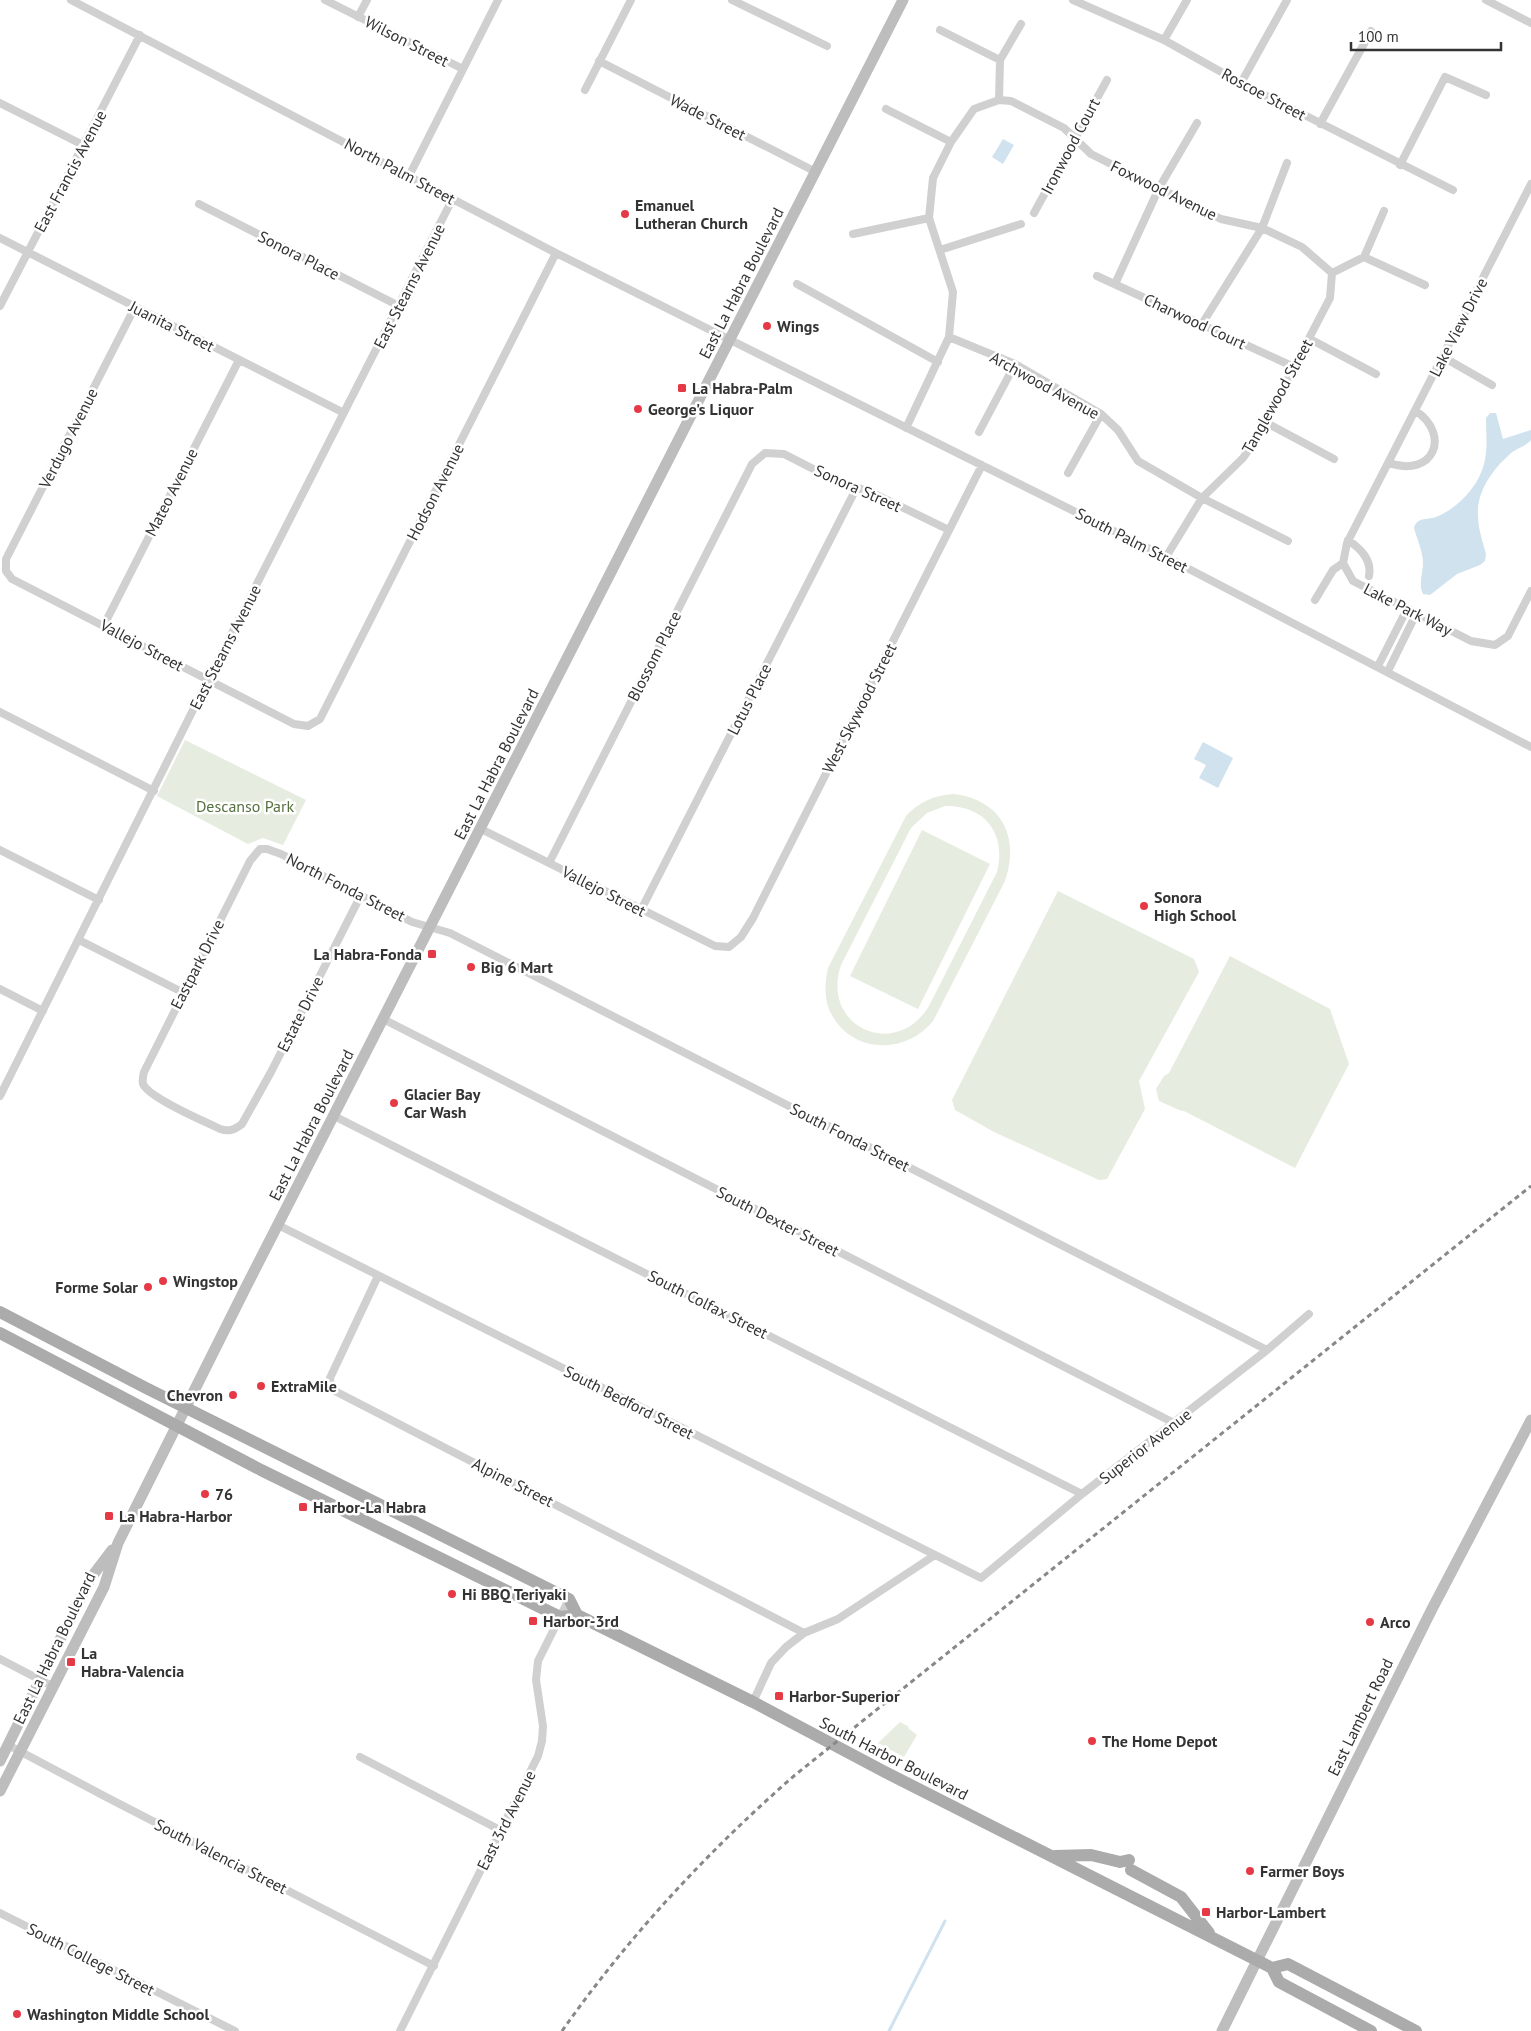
<svg xmlns="http://www.w3.org/2000/svg" width="1531" height="2031" font-family="'PT Sans',sans-serif">
  <style>
    .green { fill: #e6ecdf; fill-rule: evenodd }
    .water { fill: #cfe2ee }
    .lines { fill: none; stroke-linecap: round; stroke-linejoin: round }
    .stream { stroke: #cfe2ee; stroke-width: 3 }
    .minor { stroke: #d0d0d0; stroke-width: 8 }
    .secondary { stroke: #bdbdbd; stroke-width: 11 }
    .primary { stroke: #ababab; stroke-width: 12 }
    .rail { stroke: #888; stroke-width: 3; stroke-dasharray: 5 4; stroke-linecap: butt }
    .poi-dot { fill: #e63946; stroke: #fff; stroke-width: 2 }
    .labels { text-anchor: middle; stroke-width: 5; stroke-linejoin: round; paint-order: stroke }
    .street-label { font-size: 16px; fill: #333; stroke: #fff }
    .poi-label { font-size: 16px; font-weight: bold; fill: #333; stroke: #fff; text-anchor: start }
    .park-label { font-size: 16px; fill: #56703f; stroke: #fff }
  </style>
  <rect width="100%" height="100%" fill="#fff"/>
  <path class="green" d="M 185,740 L 306,800 L 283,845 L 263,838 L 248,844 L 157,796 Z
    M 954,794 C 1002,800 1020,837 1005,881 L 933,1021 C 905,1056 848,1054 829,1009 C 824,996 825,982 828,968 L 906,816 C 919,802 934,795 954,794 ZM 945,806 C 984,805 1007,833 997,872 L 929,1006 C 896,1061 820,1027 841,965 L 911,828 L 927,813 Z
    M 922,830 L 990,864 L 918,1009 L 850,976 Z
    M 1058,891 L 1194,959 L 1199,972 L 1139,1081 L 1145,1109 L 1107,1179 L 1099,1180 L 994,1132 L 955,1110 L 952,1100 Z
    M 1230,956 L 1330,1009 L 1349,1064 L 1295,1168 L 1184,1111 L 1179,1110 L 1159,1101 L 1156,1089 L 1164,1076 L 1169,1073 Z
    M 900,1722 L 909,1727 L 908,1728 L 917,1735 L 904,1757 L 878,1743 Z"/>
  <path class="water" d="M 1003,139 L 1014,145 L 1003,164 L 992,157 Z
    M 1490,413 L 1496,413 L 1503,439 L 1531,430 L 1531,440 C 1525,447 1515,449 1509,455 C 1492,470 1476,493 1478,516 C 1478,529 1483,542 1486,554 L 1485,561 L 1480,565 L 1457,574 L 1430,595 L 1423,594 C 1418,584 1423,574 1423,563 C 1423,552 1417,539 1414,528 C 1417,517 1426,520 1436,517 C 1458,508 1478,487 1484,464 C 1488,449 1486,433 1486,418 Z
    M 1203,742 L 1233,758 L 1218,788 L 1199,778 L 1206,765 L 1194,759 Z"/>
  <g class="lines">
    <path class="stream" d="M 889,2031 L 945,1921"/>
    <path class="minor" d="M 71,0 L 556,253 L 1166,557 L 1531,747
      M 325,0 L 463,69
      M 732,0 L 827,46
      M 1073,0 L 1164,40 L 1241,83 L 1453,190
      M 1486,0 L 1531,23
      M 358,17 L 367,0
      M 940,30 L 1000,60
      M 1164,40 L 1187,0
      M 599,61 L 816,172
      M 1241,83 L 1287,0
      M 585,90 L 631,0
      M 999,100 L 1011,101 L 1064,128 L 1091,154 L 1221,219 L 1262,228 L 1302,247 L 1332,273
      M 999,100 L 1000,60 L 1021,24
      M 0,103 L 83,145
      M 886,109 L 951,142
      M 1320,124 L 1371,31
      M 1400,165 L 1445,77 L 1486,95
      M 409,176 L 498,0
      M 1531,184 L 1347,543 L 1343,563 L 1353,581 L 1471,641 L 1495,645 L 1508,636 L 1531,591
      M 199,204 L 399,306
      M 1034,213 L 1107,80
      M 853,234 L 929,218
      M 0,238 L 344,413
      M 940,250 L 1021,224
      M 1364,257 L 1384,211
      M 1332,273 L 1364,257 L 1425,285
      M 1097,276 L 1294,367
      M 797,284 L 938,362
      M 1115,284 L 1159,188 L 1197,123
      M 0,306 L 140,35
      M 135,307 L 6,559 L 6,571 L 12,579 L 294,724 L 308,726 L 320,719 L 556,253
      M 1202,324 L 1262,228 L 1287,163
      M 949,337 L 1015,364 L 1101,414 L 1118,430 L 1138,461 L 1202,498 L 1288,541
      M 1310,339 L 1376,374
      M 1443,357 L 1492,385
      M 1265,422 L 1334,459
      M 906,428 L 949,337 L 953,292 L 929,218 L 933,178 L 951,142 L 974,109 L 999,100
      M 979,432 L 1015,364
      M 1389,463 C 1434,478 1451,435 1416,411
      M 1068,473 L 1101,414
      M 1348,540 C 1361,549 1372,560 1369,576
      M 1166,557 L 1202,498 L 1243,458 L 1257,438 L 1330,298 L 1332,273
      M 1315,600 L 1333,570 L 1343,563
      M 104,625 L 239,360
      M 1378,666 L 1407,609
      M 1388,671 L 1416,614
      M 0,712 L 154,791
      M 481,829 L 715,946 L 729,947 L 741,937 L 753,918 L 982,465
      M 0,850 L 99,900
      M 549,863 L 752,464 L 765,453 L 784,454 L 825,475 L 877,495 L 949,530
      M 361,895 L 271,1072 L 242,1124 C 234,1130 229,1132 220,1129 C 204,1121 149,1098 143,1084 C 142,1080 143,1076 144,1072 L 250,861 L 260,849 L 267,849 L 281,854 L 412,922 L 450,933 L 1267,1350
      M 641,910 L 857,487
      M 79,940 L 182,992
      M 0,989 L 43,1011
      M 383,1019 L 1174,1423
      M 0,1096 L 208,680 L 453,198
      M 334,1116 L 1082,1494
      M 278,1225 L 981,1578 L 1082,1494 L 1267,1350 L 1309,1314
      M 378,1276 L 330,1378 L 331,1389 L 804,1633
      M 0,1659 L 54,1687
      M 753,1702 L 771,1663 L 786,1647 L 804,1633 L 838,1619 L 935,1555
      M 8,1745 L 108,1798 L 434,1966
      M 360,1757 L 500,1830
      M 0,1913 L 235,2031
      M 400,2031 L 538,1756 L 542,1741 L 543,1726 L 536,1680 L 538,1661 L 569,1599"/>
    <path class="secondary" d="M 0,1761 L 90,1579 L 112,1550
      M 0,1791 L 104,1587 L 118,1543 L 246,1287 L 903,0
      M 1222,2031 L 1432,1609 L 1531,1420"/>
    <path class="primary" d="M 0,1312 L 146,1388 L 569,1599 L 577,1615 L 753,1702 L 885,1772 L 1272,1968 L 1279,1982 L 1371,2031
      M 0,1333 L 261,1470 L 560,1617 L 577,1615
      M 1055,1856 L 1091,1855 L 1120,1862 L 1129,1860
      M 1131,1870 L 1181,1897 L 1209,1933
      M 1272,1968 L 1288,1964 L 1416,2031"/>
    <path class="rail" d="M 562,2031 C 629,1936 708,1851 795,1775 L 1531,1186"/>
  </g>
  <g class="poi-dot">
    <circle cx="625" cy="214" r="5"/>
    <circle cx="767" cy="326" r="5"/>
    <rect x="677" y="383" width="10" height="10" rx="2.5"/>
    <circle cx="638" cy="409" r="5"/>
    <circle cx="1144" cy="906" r="5"/>
    <rect x="427" y="949" width="10" height="10" rx="2.5"/>
    <circle cx="471" cy="967" r="5"/>
    <circle cx="394" cy="1103" r="5"/>
    <circle cx="163" cy="1281" r="5"/>
    <circle cx="148" cy="1287" r="5"/>
    <circle cx="261" cy="1386" r="5"/>
    <circle cx="233" cy="1395" r="5"/>
    <circle cx="205" cy="1494" r="5"/>
    <rect x="298" y="1502" width="10" height="10" rx="2.5"/>
    <rect x="104" y="1511" width="10" height="10" rx="2.5"/>
    <circle cx="452" cy="1594" r="5"/>
    <rect x="528" y="1616" width="10" height="10" rx="2.5"/>
    <circle cx="1370" cy="1622" r="5"/>
    <rect x="66" y="1657" width="10" height="10" rx="2.5"/>
    <rect x="774" y="1691" width="10" height="10" rx="2.5"/>
    <circle cx="1092" cy="1741" r="5"/>
    <circle cx="1250" cy="1871" r="5"/>
    <rect x="1201" y="1907" width="10" height="10" rx="2.5"/>
    <circle cx="17" cy="2014" r="5"/>
  </g>
  <g class="labels">
    <g class="street-label">
      <text transform="translate(407 41) rotate(27)" y="6">Wilson Street</text>
      <text transform="translate(1264 94) rotate(28)" y="6">Roscoe Street</text>
      <text transform="translate(708 117) rotate(27)" y="6">Wade Street</text>
      <text transform="translate(1070 146) rotate(-62)" y="6">Ironwood Court</text>
      <text transform="translate(70 171) rotate(-62)" y="6">East Francis Avenue</text>
      <text transform="translate(400 171) rotate(28)" y="6">North Palm Street</text>
      <text transform="translate(1164 190) rotate(26)" y="6">Foxwood Avenue</text>
      <text transform="translate(299 255) rotate(27)" y="6">Sonora Place</text>
      <text transform="translate(741 283) rotate(-63)" y="6">East La Habra Boulevard</text>
      <text transform="translate(409 286) rotate(-63)" y="6">East Stearns Avenue</text>
      <text transform="translate(1195 321) rotate(25)" y="6">Charwood Court</text>
      <text transform="translate(172 326) rotate(27)" y="6">Juanita Street</text>
      <text transform="translate(1458 327) rotate(-63)" y="6">Lake View Drive</text>
      <text transform="translate(1045 385) rotate(29)" y="6">Archwood Avenue</text>
      <text transform="translate(1277 396) rotate(-61)" y="6">Tanglewood Street</text>
      <text transform="translate(68 438) rotate(-63)" y="6">Verdugo Avenue</text>
      <text transform="translate(858 488) rotate(24)" y="6">Sonora Street</text>
      <text transform="translate(171 492) rotate(-63)" y="6">Mateo Avenue</text>
      <text transform="translate(435 492) rotate(-63)" y="6">Hodson Avenue</text>
      <text transform="translate(1132 540) rotate(27)" y="6">South Palm Street</text>
      <text transform="translate(1408 609) rotate(27)" y="6">Lake Park Way</text>
      <text transform="translate(142 645) rotate(28)" y="6">Vallejo Street</text>
      <text transform="translate(225 647) rotate(-63)" y="6">East Stearns Avenue</text>
      <text transform="translate(654 656) rotate(-63)" y="6">Blossom Place</text>
      <text transform="translate(749 699) rotate(-63)" y="6">Lotus Place</text>
      <text transform="translate(859 708) rotate(-63)" y="6">West Skywood Street</text>
      <text transform="translate(496 764) rotate(-63)" y="6">East La Habra Boulevard</text>
      <text transform="translate(346 887) rotate(27)" y="6">North Fonda Street</text>
      <text transform="translate(604 891) rotate(27)" y="6">Vallejo Street</text>
      <text transform="translate(197 964) rotate(-63)" y="6">Eastpark Drive</text>
      <text transform="translate(300 1014) rotate(-63)" y="6">Estate Drive</text>
      <text transform="translate(311 1125) rotate(-63)" y="6">East La Habra Boulevard</text>
      <text transform="translate(850 1137) rotate(27)" y="6">South Fonda Street</text>
      <text transform="translate(778 1221) rotate(27)" y="6">South Dexter Street</text>
      <text transform="translate(708 1304) rotate(27)" y="6">South Colfax Street</text>
      <text transform="translate(629 1402) rotate(27)" y="6">South Bedford Street</text>
      <text transform="translate(1145 1446) rotate(-38)" y="6">Superior Avenue</text>
      <text transform="translate(513 1482) rotate(27)" y="6">Alpine Street</text>
      <text transform="translate(54 1648) rotate(-64)" y="6">East La Habra Boulevard</text>
      <text transform="translate(1360 1717) rotate(-64)" y="6">East Lambert Road</text>
      <text transform="translate(894 1758) rotate(27)" y="6">South Harbor Boulevard</text>
      <text transform="translate(506 1820) rotate(-63)" y="6">East 3rd Avenue</text>
      <text transform="translate(221 1856) rotate(27)" y="6">South Valencia Street</text>
      <text transform="translate(91 1959) rotate(27)" y="6">South College Street</text>
    </g>
    <g class="poi-label">
      <text x="635" y="211">Emanuel<tspan x="635" dy="18">Lutheran Church</tspan></text>
      <text x="777" y="332">Wings</text>
      <text x="692" y="394">La Habra-Palm</text>
      <text x="648" y="415">George's Liquor</text>
      <text x="1154" y="903">Sonora<tspan x="1154" dy="18">High School</tspan></text>
      <text x="422" y="960" text-anchor="end">La Habra-Fonda</text>
      <text x="481" y="973">Big 6 Mart</text>
      <text x="404" y="1100">Glacier Bay<tspan x="404" dy="18">Car Wash</tspan></text>
      <text x="173" y="1287">Wingstop</text>
      <text x="138" y="1293" text-anchor="end">Forme Solar</text>
      <text x="271" y="1392">ExtraMile</text>
      <text x="223" y="1401" text-anchor="end">Chevron</text>
      <text x="215" y="1500">76</text>
      <text x="313" y="1513">Harbor-La Habra</text>
      <text x="119" y="1522">La Habra-Harbor</text>
      <text x="462" y="1600">Hi BBQ Teriyaki</text>
      <text x="543" y="1627">Harbor-3rd</text>
      <text x="1380" y="1628">Arco</text>
      <text x="81" y="1659">La<tspan x="81" dy="18">Habra-Valencia</tspan></text>
      <text x="789" y="1702">Harbor-Superior</text>
      <text x="1102" y="1747">The Home Depot</text>
      <text x="1260" y="1877">Farmer Boys</text>
      <text x="1216" y="1918">Harbor-Lambert</text>
      <text x="27" y="2020">Washington Middle School</text>
    </g>
    <g class="park-label">
      <text x="245" y="812">Descanso Park</text>
    </g>
  </g>
  <path d="M1351 42v8h150v-8" fill="none" stroke="#333333" stroke-width="2.5"/>
  <text x="1358" y="42" font-size="15" fill="#333333" stroke="#ffffff" stroke-width="4" paint-order="stroke">100 m</text>
</svg>
